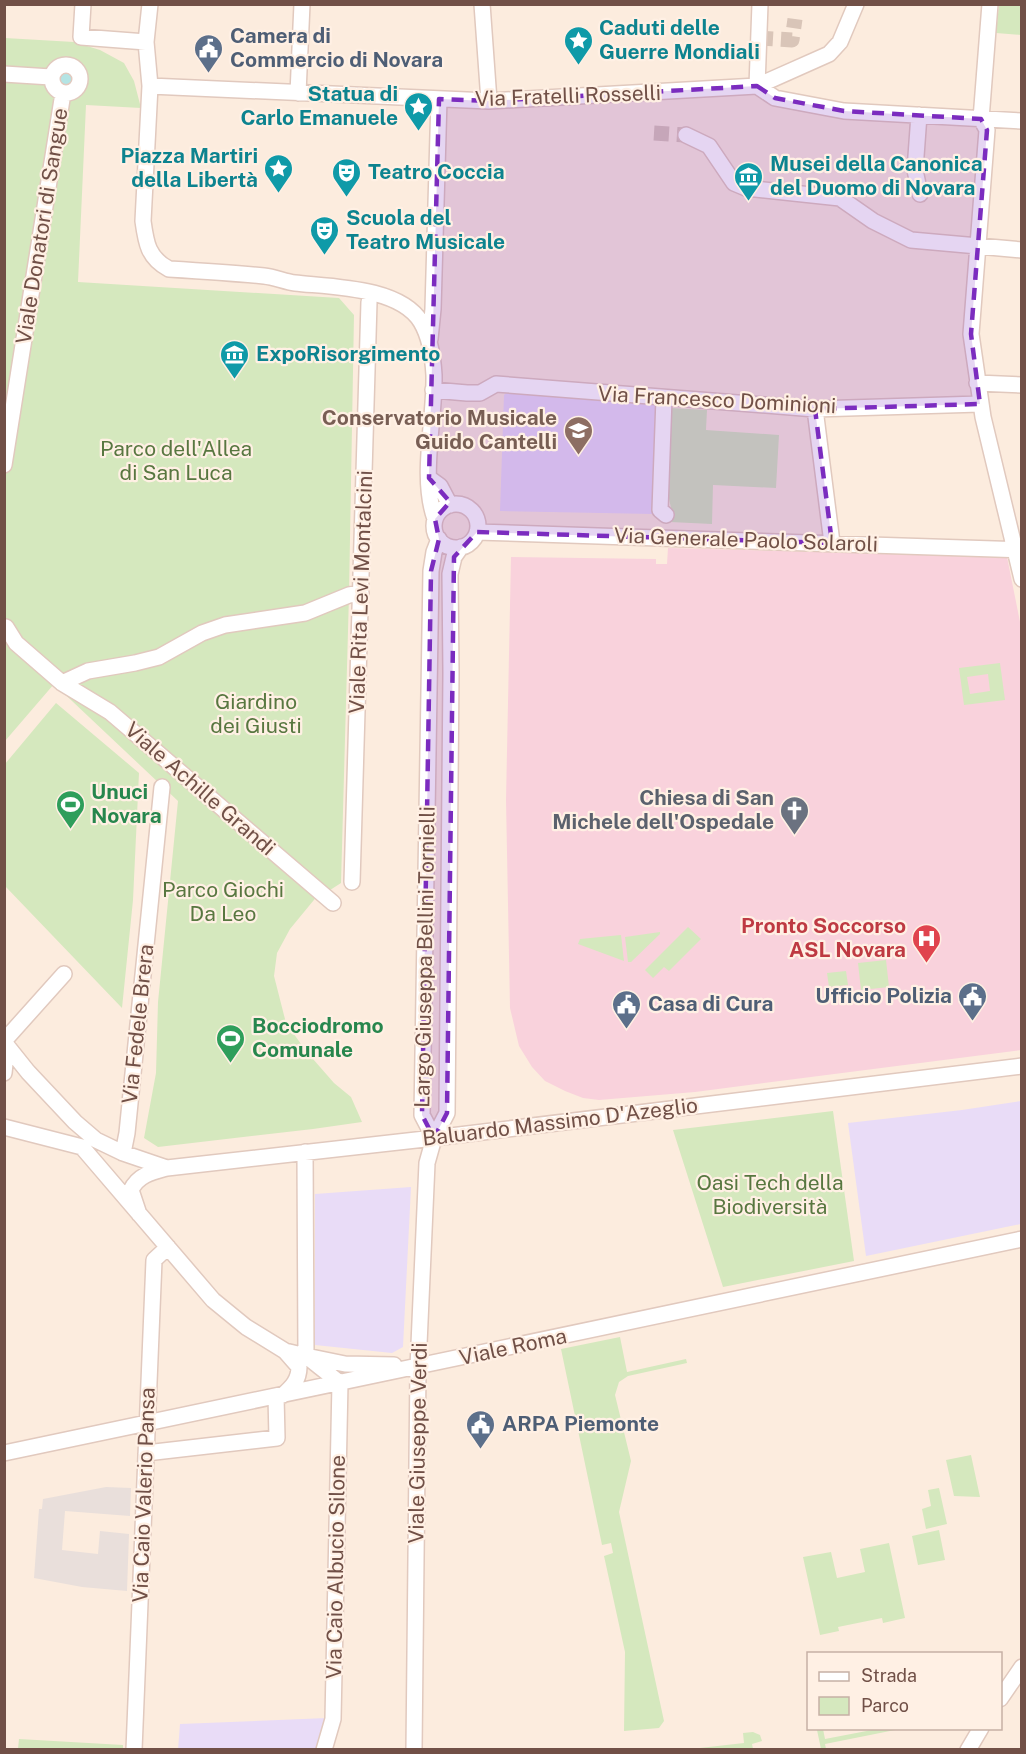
<svg xmlns="http://www.w3.org/2000/svg" width="1026" height="1754" font-family="'Public Sans',sans-serif">
  <style>
    .industrial { fill: #e9dfdb }
    .education { fill: #e9dcf7 }
    .medical { fill: #f9d2dc }
    .green { fill: #d5e8be; fill-rule: evenodd }
    .water { fill: #b4e4e4; stroke: #9ad5d6; stroke-width: 1.5 }
    .lines { fill: none; stroke-linecap: round; stroke-linejoin: round }
    .minor-tunnel { stroke: #d9c5b8; stroke-width: 15; stroke-dasharray: 15 8; stroke-linecap: butt }
    .minor-casing { stroke: #e1c9be; stroke-width: 18 }
    .minor { stroke: #fff; stroke-width: 15 }
    .marked { fill: #7b2cbf; fill-opacity: 0.2; stroke: #7b2cbf; stroke-width: 4.5; stroke-dasharray: 12 8; stroke-linejoin: round }
    .labels { text-anchor: middle; stroke-width: 4.5; stroke-linejoin: round; paint-order: stroke }
    .culture-label { font-size: 21px; font-weight: bold; fill: #0d838f; stroke: #fff0e4; text-anchor: start }
    .service-label { font-size: 21px; font-weight: bold; fill: #4e5e75; stroke: #fff0e4; text-anchor: start }
    .street-label { font-size: 21px; fill: #715047; stroke: #fff0e4 }
    .education-label { font-size: 21px; font-weight: bold; fill: #785e54; stroke: #fff0e4; text-anchor: end }
    .park-label { font-size: 21px; fill: #587740; stroke: #fff0e4 }
    .leisure-label { font-size: 21px; font-weight: bold; fill: #27864d; stroke: #fff0e4; text-anchor: start }
    .worship-label { font-size: 21px; font-weight: bold; fill: #5b616d; stroke: #fff0e4; text-anchor: end }
    .health-label { font-size: 21px; font-weight: bold; fill: #be3a42; stroke: #fff0e4; text-anchor: end }
  </style>
  <rect width="100%" height="100%" fill="#fcecde"/>
  <path class="industrial" d="M 106,1487 L 131,1488 L 130,1516 L 65,1511 L 62,1550 L 98,1554 L 100,1531 L 129,1534 L 127,1591 L 82,1587 L 34,1578 L 39,1509 L 42,1509 L 43,1499 Z"/>
  <path class="education" d="M 509,391 L 657,402 L 654,514 L 500,511 L 504,395 Z
    M 1021,1101 L 1021,1224 L 866,1256 L 848,1123 L 962,1110 Z
    M 411,1187 L 403,1347 L 392,1353 L 315,1345 L 315,1194 Z
    M 327,1718 L 318,1749 L 178,1750 L 180,1724 Z"/>
  <path class="medical" d="M 668,548 L 1007,557 L 1022,632 L 1021,1050 L 695,1092 L 599,1100 L 583,1098 L 565,1091 L 545,1081 L 532,1067 L 519,1046 L 510,1008 L 506,800 L 511,557 L 656,559 L 656,564 L 667,564 Z"/>
  <path class="green" d="M 999,5 L 1021,5 L 1021,35 L 996,33 Z
    M 5,38 L 74,42 L 100,50 L 124,63 L 134,81 L 141,108 L 86,105 L 78,282 L 339,298 L 354,315 L 349,595 L 341,883 L 327,892 L 318,895 L 290,929 L 277,953 L 274,976 L 286,1023 L 306,1051 L 334,1083 L 351,1097 L 362,1122 L 313,1129 L 158,1147 L 144,1138 L 156,1073 L 158,1002 L 178,801 L 54,684 L 5,741 ZM 65,72 L 72,75 C 74,79 73,82 70,85 L 61,85 L 58,80 L 61,74 Z
    M 671,408 L 707,410 L 706,430 L 779,435 L 776,488 L 713,485 L 712,524 L 670,522 L 667,514 L 671,508 L 668,494 Z
    M 1000,663 L 1005,700 L 964,705 L 959,668 ZM 988,674 L 990,691 L 970,694 L 967,677 Z
    M 56,703 L 139,773 L 133,900 L 122,1008 L 5,886 L 5,764 Z
    M 688,927 L 701,939 L 669,971 L 664,967 L 653,978 L 645,970 Z
    M 660,932 L 660,934 L 631,962 L 628,962 L 625,937 Z
    M 621,935 L 624,961 L 578,944 L 580,939 Z
    M 886,960 L 889,987 L 861,990 L 858,963 Z
    M 846,971 L 848,985 L 829,987 L 827,973 Z
    M 833,1111 L 854,1261 L 723,1287 L 673,1130 Z
    M 620,1337 L 627,1372 L 686,1359 L 687,1363 L 628,1376 L 619,1382 L 615,1395 L 631,1461 L 619,1512 L 664,1721 L 659,1728 L 624,1731 L 625,1652 L 604,1556 L 613,1553 L 611,1543 L 602,1545 L 561,1349 Z
    M 971,1455 L 980,1497 L 954,1496 L 946,1460 Z
    M 939,1488 L 947,1524 L 926,1529 L 922,1509 L 931,1506 L 928,1490 Z
    M 939,1530 L 945,1560 L 918,1565 L 912,1536 Z
    M 889,1543 L 905,1618 L 883,1623 L 882,1618 L 838,1627 L 839,1631 L 820,1635 L 803,1557 L 831,1552 L 837,1578 L 865,1572 L 860,1549 Z
    M 823,1729 L 825,1739 L 877,1729 L 900,1729 L 825,1744 L 826,1749 L 821,1749 L 817,1730 Z
    M 753,1732 L 760,1735 L 762,1741 L 752,1744 L 753,1749 L 691,1749 L 744,1743 L 743,1733 Z
    M 19,1739 L 123,1745 L 123,1749 L 18,1749 Z"/>
  <path class="water" d="M59 79a7 7 0 1 1 14 0a7 7 0 1 1-14 0Z"/>
  <g class="lines">
    <path class="minor-tunnel" d="M 758,38 L 792,40 L 795,19
      M 654,133 L 686,135"/>
    <defs>
      <path id="minor" d="M 83,4 L 81,37 L 146,42
        M 150,4 L 146,42 L 150,86 L 143,221 C 146,243 148,258 169,269 C 201,271 233,273 264,276 C 275,277 285,282 295,283 C 331,287 400,287 421,322 C 430,337 433,358 434,375 C 435,420 420,477 435,519
        M 482,4 L 489,101
        M 990,4 L 981,119 L 987,130 L 971,334 L 983,417 L 1022,579
        M52 79a14 14 0 1 1 28 0a14 14 0 1 1-28 0Z
        M 4,74 L 51,77
        M 150,86 L 489,101 L 757,86 L 829,54 L 840,42 L 856,4
        M 757,86 L 775,98 L 844,111 L 1022,121
        M 757,86 L 760,4
        M 298,93 L 302,4
        M 919,115 L 915,170 L 920,194
        M 686,135 L 709,146 L 734,183 L 746,188 L 840,198 L 873,221 L 911,240 L 1022,250
        M 430,339 L 433,309 L 439,99
        M 977,383 L 1022,385
        M 433,390 L 467,393 L 480,393 L 496,384 L 815,409 L 980,404
        M 664,398 L 660,510 L 666,515
        M 815,409 L 832,543
        M 4,465 L 63,93
        M 429,478 L 440,486 L 450,505
        M434 526a22 22 0 1 1 44 0a22 22 0 1 1-44 0Z
        M 477,532 L 1022,550
        M 6,627 L 16,643 L 62,683 L 110,712 L 333,903
        M 62,683 L 88,671 L 135,663 L 159,657 L 202,633 L 225,625 L 305,613 L 349,595 L 361,593
        M 352,882 L 369,302
        M 4,1041 L 64,974
        M 4,1042 L 28,1072 L 75,1122 L 96,1140 L 123,1153 L 167,1168
        M 4,1073 L 7,1045
        M 4,1127 L 82,1147 L 213,1300 L 246,1327 L 285,1351 L 299,1367 C 299,1380 292,1387 283,1395
        M 434,1138 L 422,1115 L 431,571 L 434,552 L 439,539
        M 305,1152 L 306,1356
        M 123,1153 L 127,1133 L 162,787
        M 139,1214 L 131,1190 C 138,1175 152,1172 167,1168 L 434,1138 L 1022,1066
        M 285,1351 L 306,1356 L 340,1383 L 333,1719 L 324,1750
        M 311,1357 L 345,1364 L 394,1365
        M 4,1453 L 1022,1239
        M 146,1453 L 277,1438 L 276,1396
        M 1000,1699 L 1022,1667
        M 134,1750 L 154,1260 L 168,1247
        M 414,1750 L 418,1367 L 427,1163 L 434,1138 L 447,1113 L 451,673 L 450,574 L 454,557 L 461,547
        M 968,1750 L 981,1728"/>
    </defs>
    <use href="#minor" class="minor-casing"/>
    <use href="#minor" class="minor"/>
  </g>
  <path class="marked" d="M 757,86 L 775,98 L 844,111 L 981,119 L 987,130 L 971,334 L 980,404 L 815,409 L 832,543 L 477,532 L 454,557 L 447,1113 L 434,1138 L 422,1115 L 431,571 L 439,539 L 435,519 L 450,502 L 429,478 L 439,99 L 489,101 Z"/>
  <defs>
    <symbol id="sight-pin" viewBox="-11 -11 22 30"><path d="M0 17L-7.5 6A9.5 9.5 0 1 1 7.5 6Z" fill="#0f9aa8" stroke="#fff0e4"/><path d="M0-6L1.8-2.2L6-1.7L2.9 1.2L3.7 5.4L0 3.3L-3.7 5.4L-2.9 1.2L-6-1.7L-1.8-2.2Z" fill="#fff"/></symbol>
    <symbol id="civic-pin" viewBox="-11 -11 22 30"><path d="M0 17L-7.5 6A9.5 9.5 0 1 1 7.5 6Z" fill="#5c6f8a" stroke="#fff0e4"/><path d="M-.6-6.5H3V-4.5H.6V-3L4-1V1h2V6H-6V1h2V-1L-.6-3ZM-1.2 2.5V6h2.4V2.5Z" fill="#fff"/></symbol>
    <symbol id="theatre-pin" viewBox="-11 -11 22 30"><path d="M0 17L-7.5 6A9.5 9.5 0 1 1 7.5 6Z" fill="#0f9aa8" stroke="#fff0e4"/><path d="M-5-5.5Q0-4 5-5.5V0Q5 5 0 6Q-5 5-5 0ZM-3.3-2.5H-1v1.5H-3.3ZM1-2.5H3.3v1.5H1ZM-2.8 1Q0 5.5 2.8 1Z" fill="#fff"/></symbol>
    <symbol id="museum-pin" viewBox="-11 -11 22 30"><path d="M0 17L-7.5 6A9.5 9.5 0 1 1 7.5 6Z" fill="#0f9aa8" stroke="#fff0e4"/><path d="M0-6L6-3V-2H-6V-3ZM-5-1h2V3h-2ZM-1-1h2V3h-2ZM3-1h2V3H3ZM-6 4H6V6H-6Z" fill="#fff"/></symbol>
    <symbol id="school-pin" viewBox="-11 -11 22 30"><path d="M0 17L-7.5 6A9.5 9.5 0 1 1 7.5 6Z" fill="#8d6e63" stroke="#fff0e4"/><path d="M0-5L7-2L0 1L-7-2ZM-4 1L0 2.5L4 1V4Q0 6-4 4Z" fill="#fff"/></symbol>
    <symbol id="stadium-pin" viewBox="-11 -11 22 30"><path d="M0 17L-7.5 6A9.5 9.5 0 1 1 7.5 6Z" fill="#2e9e5b" stroke="#fff0e4"/><path d="M0-5a6.5 5 0 1 0 0 10a6.5 5 0 1 0 0-10ZM-3.5-1.8h7v3.6h-7Z" fill="#fff"/></symbol>
    <symbol id="church-pin" viewBox="-11 -11 22 30"><path d="M0 17L-7.5 6A9.5 9.5 0 1 1 7.5 6Z" fill="#6b7280" stroke="#fff0e4"/><path d="M-1.2-6h2.4v3.5h3.3v2.4h-3.3V6h-2.4V-.1h-3.3v-2.4h3.3Z" fill="#fff"/></symbol>
    <symbol id="hospital-pin" viewBox="-11 -11 22 30"><path d="M0 17L-7.5 6A9.5 9.5 0 1 1 7.5 6Z" fill="#e0444e" stroke="#fff0e4"/><path d="M-5-5h3v3.5h4V-5h3V5h-3V1.5h-4V5h-3Z" fill="#fff"/></symbol>
  </defs>
  <g fill-rule="evenodd">
    <use href="#sight-pin" x="562" y="24" width="33" height="45"/>
    <use href="#civic-pin" x="192" y="32" width="33" height="45"/>
    <use href="#sight-pin" x="402" y="90" width="33" height="45"/>
    <use href="#sight-pin" x="262" y="152" width="33" height="45"/>
    <use href="#theatre-pin" x="330" y="156" width="33" height="45"/>
    <use href="#museum-pin" x="732" y="160" width="33" height="45"/>
    <use href="#theatre-pin" x="308" y="214" width="33" height="45"/>
    <use href="#museum-pin" x="218" y="338" width="33" height="45"/>
    <use href="#school-pin" x="562" y="414" width="33" height="45"/>
    <use href="#stadium-pin" x="54" y="788" width="33" height="45"/>
    <use href="#church-pin" x="778" y="794" width="33" height="45"/>
    <use href="#hospital-pin" x="910" y="922" width="33" height="45"/>
    <use href="#civic-pin" x="956" y="980" width="33" height="45"/>
    <use href="#civic-pin" x="610" y="988" width="33" height="45"/>
    <use href="#stadium-pin" x="214" y="1022" width="33" height="45"/>
    <use href="#civic-pin" x="464" y="1408" width="33" height="45"/>
  </g>
  <g class="labels">
    <g class="culture-label">
      <text x="599" y="35">Caduti delle<tspan x="599" dy="24">Guerre Mondiali</tspan></text>
      <text x="398" y="101" text-anchor="end">Statua di<tspan x="398" dy="24">Carlo Emanuele</tspan></text>
      <text x="258" y="163" text-anchor="end">Piazza Martiri<tspan x="258" dy="24">della Libertà</tspan></text>
      <text x="770" y="171">Musei della Canonica<tspan x="770" dy="24">del Duomo di Novara</tspan></text>
      <text x="368" y="179">Teatro Coccia</text>
      <text x="346" y="225">Scuola del<tspan x="346" dy="24">Teatro Musicale</tspan></text>
      <text x="256" y="361">ExpoRisorgimento</text>
    </g>
    <g class="service-label">
      <text x="230" y="43">Camera di<tspan x="230" dy="24">Commercio di Novara</tspan></text>
      <text x="952" y="1003" text-anchor="end">Ufficio Polizia</text>
      <text x="648" y="1011">Casa di Cura</text>
      <text x="502" y="1431">ARPA Piemonte</text>
    </g>
    <g class="street-label">
      <text transform="translate(568 96) rotate(-2)" y="7">Via Fratelli Rosselli</text>
      <text transform="translate(42 226) rotate(-81)" y="7">Viale Donatori di Sangue</text>
      <text transform="translate(717 400) rotate(3)" y="7">Via Francesco Dominioni</text>
      <text transform="translate(746 540) rotate(2)" y="7">Via Generale Paolo Solaroli</text>
      <text transform="translate(361 592) rotate(-88)" y="7">Viale Rita Levi Montalcini</text>
      <text transform="translate(200 789) rotate(41)" y="7">Viale Achille Grandi</text>
      <text transform="translate(425 957) rotate(-89)" y="7">Largo Giuseppa Bellini Tornielli</text>
      <text transform="translate(138 1024) rotate(-84)" y="7">Via Fedele Brera</text>
      <text transform="translate(560 1122) rotate(-7)" y="7">Baluardo Massimo D'Azeglio</text>
      <text transform="translate(513 1347) rotate(-12)" y="7">Viale Roma</text>
      <text transform="translate(418 1443) rotate(-89)" y="7">Viale Giuseppe Verdi</text>
      <text transform="translate(144 1495) rotate(-88)" y="7">Via Caio Valerio Pansa</text>
      <text transform="translate(336 1567) rotate(-89)" y="7">Via Caio Albucio Silone</text>
    </g>
    <g class="education-label">
      <text x="557" y="425">Conservatorio Musicale<tspan x="557" dy="24">Guido Cantelli</tspan></text>
    </g>
    <g class="park-label">
      <text x="176" y="456">Parco dell'Allea<tspan x="176" dy="24">di San Luca</tspan></text>
      <text x="256" y="709">Giardino<tspan x="256" dy="24">dei Giusti</tspan></text>
      <text x="223" y="897">Parco Giochi<tspan x="223" dy="24">Da Leo</tspan></text>
      <text x="770" y="1190">Oasi Tech della<tspan x="770" dy="24">Biodiversità</tspan></text>
    </g>
    <g class="leisure-label">
      <text x="91" y="799">Unuci<tspan x="91" dy="24">Novara</tspan></text>
      <text x="252" y="1033">Bocciodromo<tspan x="252" dy="24">Comunale</tspan></text>
    </g>
    <g class="worship-label">
      <text x="774" y="805">Chiesa di San<tspan x="774" dy="24">Michele dell'Ospedale</tspan></text>
    </g>
    <g class="health-label">
      <text x="906" y="933">Pronto Soccorso<tspan x="906" dy="24">ASL Novara</tspan></text>
    </g>
  </g>
  <rect width="1026" height="1754" fill="none" stroke="#715047" stroke-width="12"/>
  <rect x="807" y="1652" width="195" height="78" fill="#fff0e4" stroke="#c6b0a5" stroke-width="1.5"/>
  <rect x="819" y="1672" width="30" height="9" fill="#ffffff" stroke="#c6b0a5" stroke-width="1.5"/>
  <text x="861" y="1682" font-size="18" fill="#715047">Strada</text>
  <rect x="819" y="1697" width="30" height="18" fill="#d5e8be" stroke="#c6b0a5" stroke-width="1.5"/>
  <text x="861" y="1712" font-size="18" fill="#715047">Parco</text>
</svg>
